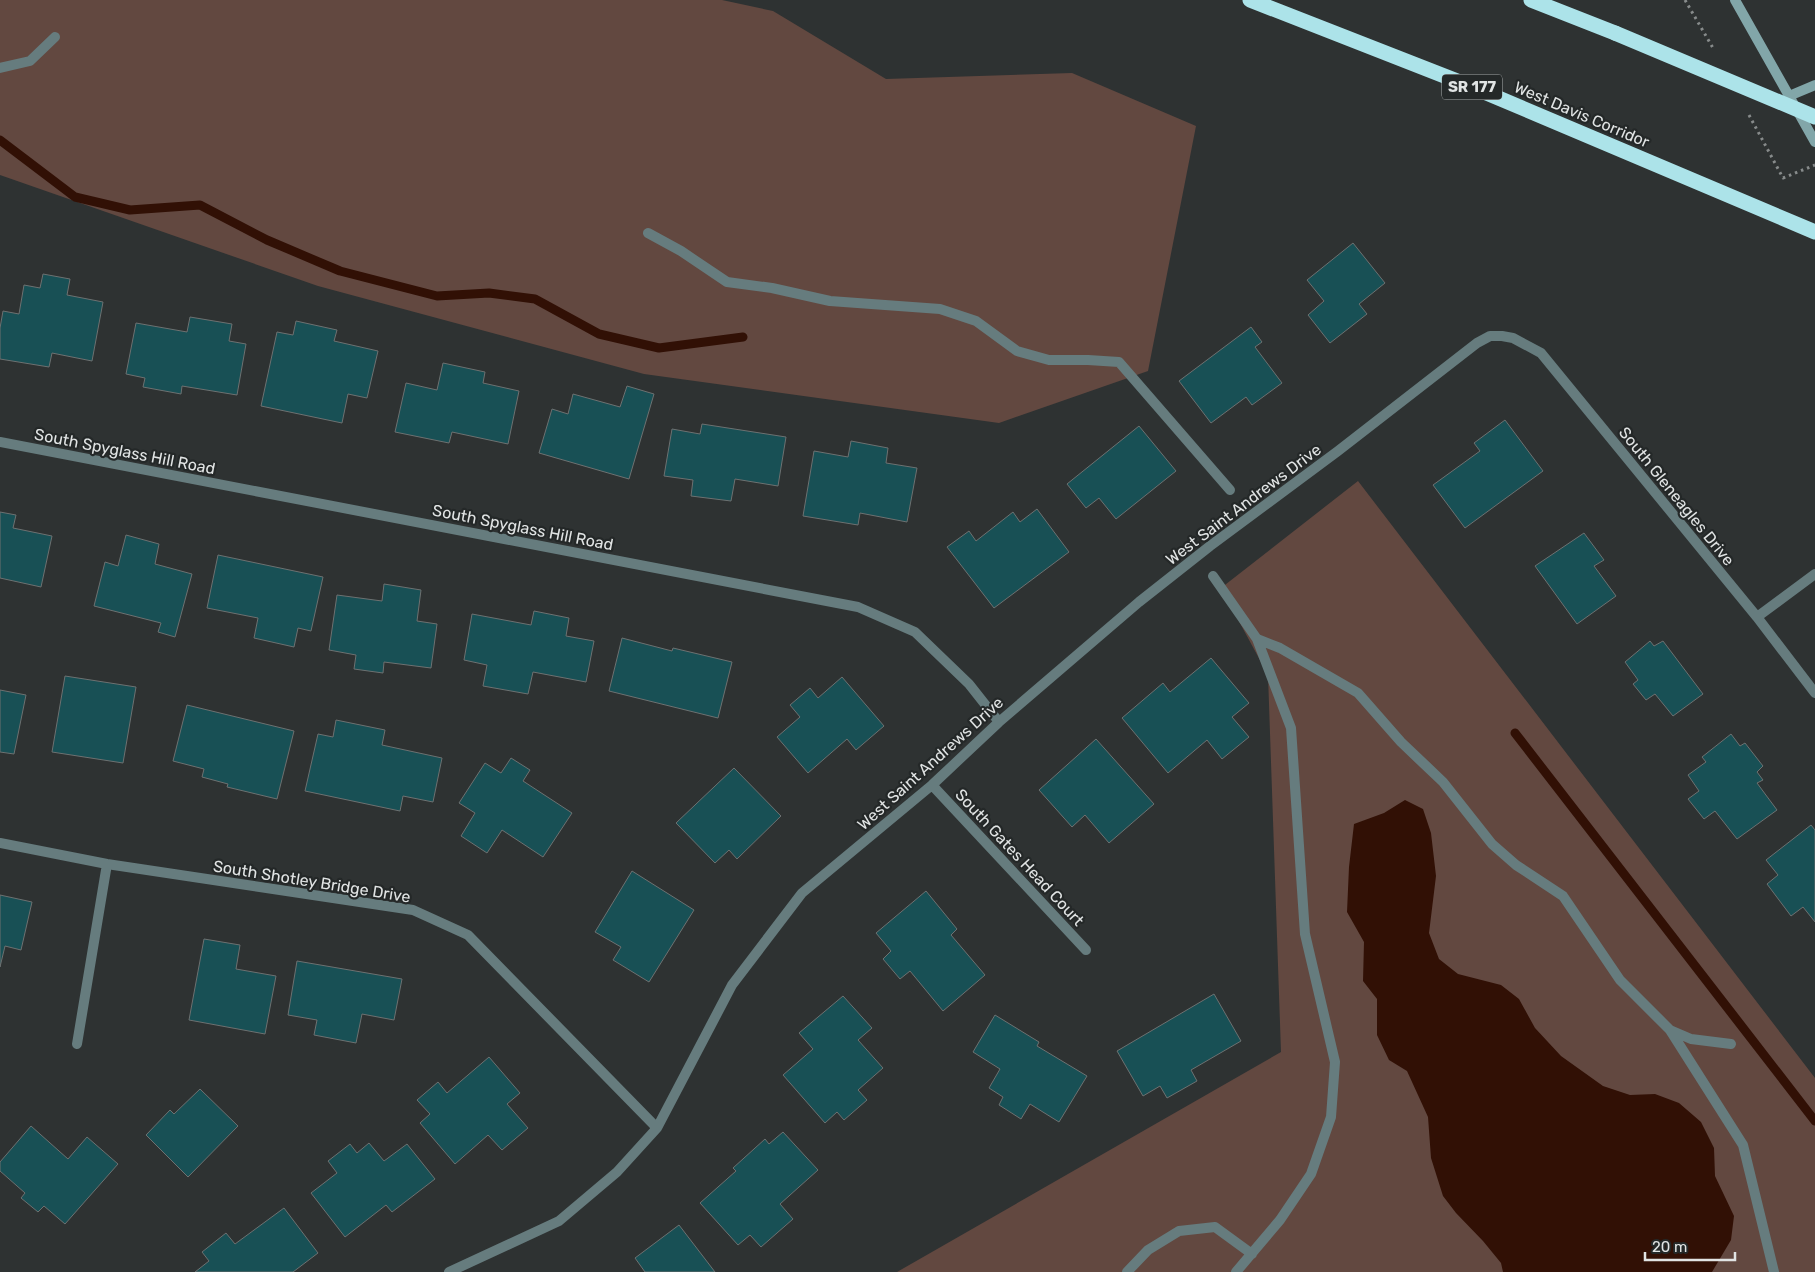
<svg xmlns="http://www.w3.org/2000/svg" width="1815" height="1272" font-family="Rubik,sans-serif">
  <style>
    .green { fill: #624840 }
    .water { fill: #311005 }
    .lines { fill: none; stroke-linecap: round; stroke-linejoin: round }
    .stream { stroke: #311005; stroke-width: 9 }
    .building { fill: #185055; stroke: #6d7171 }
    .path { stroke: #878b8b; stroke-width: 3; stroke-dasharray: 2.5 4; stroke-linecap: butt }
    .lane { stroke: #667c7e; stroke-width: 10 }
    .street { stroke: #667c7e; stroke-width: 10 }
    .secondary { stroke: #82a6a9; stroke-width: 10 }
    .highway { stroke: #ace3e9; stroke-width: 15 }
    .highway-bridge { stroke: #ace3e9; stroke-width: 15 }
    .labels { text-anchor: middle; stroke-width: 4.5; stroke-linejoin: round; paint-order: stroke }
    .shield { fill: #242828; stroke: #a8acac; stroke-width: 1 }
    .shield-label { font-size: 15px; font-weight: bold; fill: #e1e4e4 }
    .street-label { font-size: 16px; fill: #e1e4e4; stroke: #242828 }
  </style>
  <rect width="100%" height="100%" fill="#2e3232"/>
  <path class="green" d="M 0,0 L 722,0 L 773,11 L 886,79 L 1072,73 L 1196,126 L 1148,371 L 999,423 L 644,374 L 318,286 L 0,175 Z
    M 1358,481 L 1815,1078 L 1815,1272 L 897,1272 L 1281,1052 L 1268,675 L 1221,588 Z"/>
  <path class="water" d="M 1405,800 L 1423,809 L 1431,833 L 1436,876 L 1429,933 L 1439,959 L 1458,974 L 1501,985 L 1519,999 L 1535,1028 L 1561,1056 L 1603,1086 L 1630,1095 L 1655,1094 L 1679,1103 L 1701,1122 L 1714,1148 L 1715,1176 L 1734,1216 L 1731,1240 L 1712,1272 L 1503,1272 L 1501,1263 L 1483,1241 L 1456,1213 L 1443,1196 L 1431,1158 L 1428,1117 L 1407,1071 L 1389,1060 L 1377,1035 L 1377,999 L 1363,981 L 1364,942 L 1347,912 L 1349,867 L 1354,824 L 1384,813 Z"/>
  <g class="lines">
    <path class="stream" d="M 0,140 L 75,197 L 130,210 L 200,205 L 267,240 L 340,271 L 437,296 L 489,293 L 535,299 L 599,334 L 659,348 L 743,337
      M 1515,733 L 1815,1121"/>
  </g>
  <path class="building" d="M 1353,243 L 1385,283 L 1359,304 L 1367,314 L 1330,343 L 1308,315 L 1324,301 L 1307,280 Z
    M 43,274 L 70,279 L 67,295 L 103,302 L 92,361 L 52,353 L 49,367 L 0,359 L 0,328 L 3,311 L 19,314 L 24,285 L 40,288 Z
    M 190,317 L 232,324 L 229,341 L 246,344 L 237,395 L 182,386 L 181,394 L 143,387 L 145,378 L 126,374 L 136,323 L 187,332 Z
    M 296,321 L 337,330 L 334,341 L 378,351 L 367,398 L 348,394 L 342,423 L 261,406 L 277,332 L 293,335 Z
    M 1251,327 L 1262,342 L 1255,347 L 1282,383 L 1252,405 L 1246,397 L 1211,423 L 1179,381 Z
    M 443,363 L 485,372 L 483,383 L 519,391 L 508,444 L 452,432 L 449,443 L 395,432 L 406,383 L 437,390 Z
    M 627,386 L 654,394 L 629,479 L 539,453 L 552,409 L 568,414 L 573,394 L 620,407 Z
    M 1505,420 L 1543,471 L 1465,528 L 1433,485 L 1480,451 L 1474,443 Z
    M 702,424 L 786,437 L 778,486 L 735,479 L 731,501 L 691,496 L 693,480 L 664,476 L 672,429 L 700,434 Z
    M 1139,426 L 1176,471 L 1116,519 L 1099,498 L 1086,508 L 1067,484 Z
    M 851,441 L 888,448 L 886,463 L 917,468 L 907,522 L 860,513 L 858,525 L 803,516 L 814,451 L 848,457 Z
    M 1037,509 L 1069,552 L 994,608 L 947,547 L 969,531 L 976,541 L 1013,512 L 1020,522 Z
    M 0,512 L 16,515 L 13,528 L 52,536 L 41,587 L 0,578 Z
    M 1584,533 L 1604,560 L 1594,566 L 1616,596 L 1577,624 L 1535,566 Z
    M 126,535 L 159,544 L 155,564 L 192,574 L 175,637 L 158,632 L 161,623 L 94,606 L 105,562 L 118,566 Z
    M 218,555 L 323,577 L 311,631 L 298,628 L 294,647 L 254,638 L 258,618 L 207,608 Z
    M 384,584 L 421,590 L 417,621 L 437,624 L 431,668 L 384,662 L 383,673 L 354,669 L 356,655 L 329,650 L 337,595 L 382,601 Z
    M 534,611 L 569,618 L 566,636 L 594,641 L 586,682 L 533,672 L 528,694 L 483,686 L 487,665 L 464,660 L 472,614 L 531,625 Z
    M 622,638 L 672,651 L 673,648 L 732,662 L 718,718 L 609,691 Z
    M 1650,641 L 1654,646 L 1663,641 L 1703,694 L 1673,716 L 1655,694 L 1646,700 L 1633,684 L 1638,680 L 1625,662 Z
    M 1211,658 L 1249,703 L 1232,717 L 1249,737 L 1222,759 L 1207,740 L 1168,773 L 1122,718 L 1163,683 L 1170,692 Z
    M 65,676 L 136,687 L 123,763 L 52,752 Z
    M 842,677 L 884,726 L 856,750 L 847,739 L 808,773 L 777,737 L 800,717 L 790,705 L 810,688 L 818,698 Z
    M 0,690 L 26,695 L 14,754 L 0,752 Z
    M 187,705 L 294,731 L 277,799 L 227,787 L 228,784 L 202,777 L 204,769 L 173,761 Z
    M 336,720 L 385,730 L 382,745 L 442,758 L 433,802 L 403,796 L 400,811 L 305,791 L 318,734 L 333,737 Z
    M 1731,734 L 1740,746 L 1745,743 L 1763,766 L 1757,772 L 1763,780 L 1757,783 L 1777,810 L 1737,839 L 1715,811 L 1704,819 L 1688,799 L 1699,791 L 1688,775 L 1706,762 L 1702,757 Z
    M 1096,739 L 1154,804 L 1109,843 L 1085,815 L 1072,827 L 1039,790 Z
    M 511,758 L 530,770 L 523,781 L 572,813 L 543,857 L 502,830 L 487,853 L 461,836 L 475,813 L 459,803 L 485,763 L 501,773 Z
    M 734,768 L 781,816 L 737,859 L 729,850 L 715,863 L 676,823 Z
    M 1811,825 L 1815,830 L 1815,922 L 1803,907 L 1791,916 L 1767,884 L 1778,875 L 1766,860 Z
    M 632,871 L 694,910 L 649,982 L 613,960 L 621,947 L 595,932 Z
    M 926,891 L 957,929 L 951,935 L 985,975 L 943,1011 L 910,971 L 900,979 L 883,959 L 891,951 L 876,933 Z
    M 0,895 L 32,902 L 21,950 L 5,946 L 0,967 Z
    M 204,939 L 240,945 L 236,969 L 276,976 L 265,1034 L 189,1020 Z
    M 297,961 L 402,979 L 394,1020 L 362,1014 L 356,1043 L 314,1035 L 317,1020 L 288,1015 Z
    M 1214,994 L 1241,1041 L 1191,1070 L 1197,1081 L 1167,1098 L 1160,1086 L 1143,1096 L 1117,1051 Z
    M 843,996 L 872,1028 L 858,1040 L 883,1068 L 858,1090 L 867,1100 L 844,1120 L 837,1112 L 825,1123 L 783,1075 L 813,1049 L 799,1033 Z
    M 995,1015 L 1039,1042 L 1037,1046 L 1087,1076 L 1059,1122 L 1030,1104 L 1021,1119 L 999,1105 L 1003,1097 L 989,1088 L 1000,1069 L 973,1052 Z
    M 489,1057 L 520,1093 L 507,1104 L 528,1128 L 502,1150 L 488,1135 L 455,1164 L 420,1123 L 430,1114 L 417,1100 L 438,1082 L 447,1093 Z
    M 200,1089 L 238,1126 L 188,1177 L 146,1135 L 170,1110 L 174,1114 Z
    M 31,1126 L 68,1159 L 87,1137 L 118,1164 L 65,1224 L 44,1206 L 38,1212 L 21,1198 L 25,1193 L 0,1171 L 0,1162 Z
    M 783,1132 L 818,1170 L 780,1204 L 793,1219 L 761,1247 L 750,1235 L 738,1245 L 700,1203 L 736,1171 L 733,1168 L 765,1139 L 769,1144 Z
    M 369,1143 L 384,1161 L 407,1144 L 435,1179 L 392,1212 L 386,1205 L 345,1237 L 311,1193 L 337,1173 L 328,1161 L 350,1144 L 357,1153 Z
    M 284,1208 L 318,1253 L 293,1272 L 195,1272 L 209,1261 L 202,1252 L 226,1233 L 235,1244 Z
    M 679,1225 L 715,1272 L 645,1272 L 635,1258 Z"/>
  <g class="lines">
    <path class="path" d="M 1685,0 L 1713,48
      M 1749,115 L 1783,178 L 1815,165"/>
    <path class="lane" d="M 0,68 L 30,61 L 55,37
      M 648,233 L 681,251 L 727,282 L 772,288 L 830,301 L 940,309 L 976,321 L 1017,351 L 1049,360 L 1088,360 L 1119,362 L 1230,490
      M 1213,576 L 1257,639 L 1291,728 L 1305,934 L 1335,1062 L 1331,1117 L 1311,1174 L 1280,1220 L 1236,1272
      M 1257,639 L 1280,648 L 1358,693 L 1401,742 L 1443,782 L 1492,844 L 1516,865 L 1563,896 L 1620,980 L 1670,1030 L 1743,1145 L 1774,1272
      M 1670,1030 L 1691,1039 L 1731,1044
      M 1127,1272 L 1148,1250 L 1179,1231 L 1215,1227 L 1252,1254"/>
    <path class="street" d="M 0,442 L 858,607 L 915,632 L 969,684 L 999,722
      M 1757,617 L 1815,574
      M 932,785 L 1086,950
      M 0,843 L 107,864 L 413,910 L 468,935 L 657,1128
      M 77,1044 L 107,864
      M 449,1272 L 559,1221 L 617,1172 L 657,1128 L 732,985 L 802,893 L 932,785 L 999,722 L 1139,602 L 1210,546 L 1338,451 L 1477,343 L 1490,336 L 1502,336 L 1513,338 L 1541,353 L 1757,617 L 1815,693"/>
    <path class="secondary" d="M 1735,0 L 1815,142
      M 1789,96 L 1815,85"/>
    <path class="highway" d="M 1250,0 L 1470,86 L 1815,232
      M 1531,0 L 1615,33"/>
    <path class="highway-bridge" d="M 1615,33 L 1815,117"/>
  </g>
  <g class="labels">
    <rect class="shield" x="1442" y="74.5" width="60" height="25" rx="4"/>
    <g class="shield-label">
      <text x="1472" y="92">SR 177</text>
    </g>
    <g class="street-label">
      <text transform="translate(1582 114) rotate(23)" y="6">West Davis Corridor</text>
      <text transform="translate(125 451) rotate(11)" y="6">South Spyglass Hill Road</text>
      <text transform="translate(1677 496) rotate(51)" y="6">South Gleneagles Drive</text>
      <text transform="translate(1243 504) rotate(-37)" y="6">West Saint Andrews Drive</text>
      <text transform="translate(523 527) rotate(11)" y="6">South Spyglass Hill Road</text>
      <text transform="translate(930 763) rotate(-42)" y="6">West Saint Andrews Drive</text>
      <text transform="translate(1020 857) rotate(47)" y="6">South Gates Head Court</text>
      <text transform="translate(312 881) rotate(9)" y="6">South Shotley Bridge Drive</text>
    </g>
  </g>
  <path d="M1645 1252v8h90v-8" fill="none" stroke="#e1e4e4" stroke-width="2.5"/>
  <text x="1652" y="1252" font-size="15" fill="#e1e4e4" stroke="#242828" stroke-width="4" paint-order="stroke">20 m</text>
</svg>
